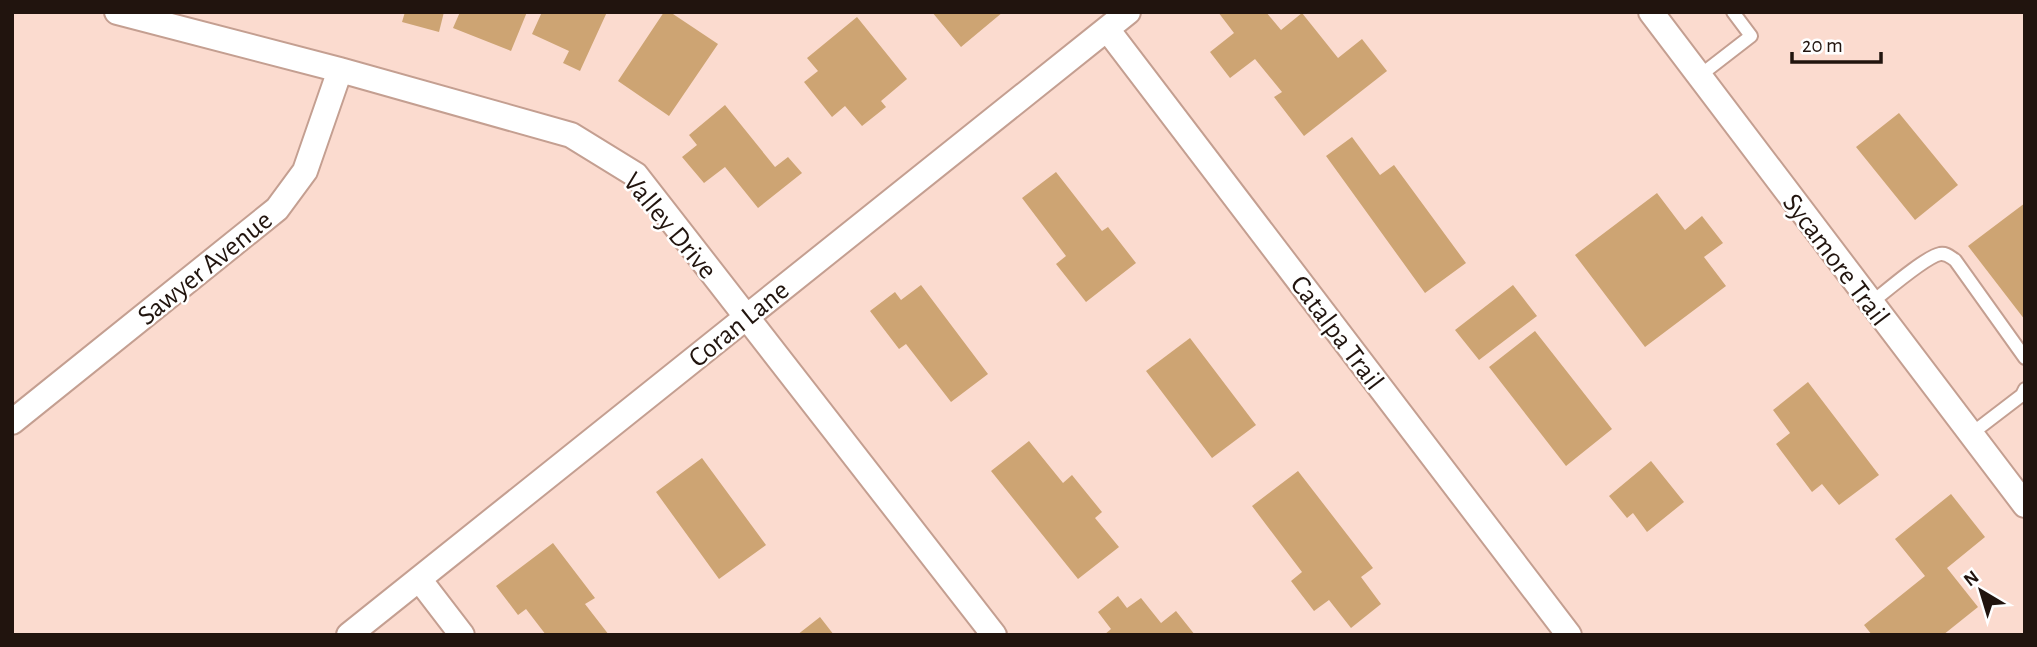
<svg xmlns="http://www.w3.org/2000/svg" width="2037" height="647" font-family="'Alegreya Sans',sans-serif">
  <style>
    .building { fill: #cda473 }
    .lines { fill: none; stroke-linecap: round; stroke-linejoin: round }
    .service-casing { stroke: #c49f91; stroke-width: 16 }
    .minor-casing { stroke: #c49f91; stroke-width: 28 }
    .service { stroke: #fff; stroke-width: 12 }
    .minor { stroke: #fff; stroke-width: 24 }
    .labels { text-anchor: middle; stroke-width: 5; stroke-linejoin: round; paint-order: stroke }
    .street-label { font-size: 28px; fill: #21140e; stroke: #fff }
  </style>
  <rect width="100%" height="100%" fill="#fbdbcf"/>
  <path class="building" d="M 405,12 L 444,12 L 439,32 L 402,22 Z
    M 460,12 L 527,12 L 511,51 L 453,28 Z
    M 542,12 L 607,12 L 580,71 L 563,63 L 569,51 L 532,34 Z
    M 664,12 L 670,12 L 718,44 L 669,116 L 618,81 Z
    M 932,12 L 1003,12 L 961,47 Z
    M 1218,12 L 1266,12 L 1281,30 L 1302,13 L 1338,58 L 1362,39 L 1387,71 L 1304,136 L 1274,97 L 1282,92 L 1255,59 L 1230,78 L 1210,52 L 1234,33 Z
    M 857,17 L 907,79 L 881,101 L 886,107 L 862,126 L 845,106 L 832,117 L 804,82 L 818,71 L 807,58 Z
    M 725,105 L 775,167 L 788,157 L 802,173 L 758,208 L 725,167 L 704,183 L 682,157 L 697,145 L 689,135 Z
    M 1899,113 L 1958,185 L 1915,220 L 1856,147 Z
    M 1352,137 L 1380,175 L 1394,165 L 1466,263 L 1425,293 L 1326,156 Z
    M 1056,172 L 1102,231 L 1108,227 L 1136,263 L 1086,302 L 1056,264 L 1066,256 L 1022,198 Z
    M 1657,193 L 1685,230 L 1702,216 L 1723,243 L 1704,257 L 1726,286 L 1645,347 L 1575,255 Z
    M 2025,203 L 2025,320 L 1968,246 Z
    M 921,285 L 988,374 L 951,402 L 906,344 L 899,349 L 870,311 L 895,292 L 901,300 Z
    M 1513,285 L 1537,316 L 1479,360 L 1455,330 Z
    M 1535,331 L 1612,429 L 1566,466 L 1489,367 Z
    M 1190,338 L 1256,425 L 1212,458 L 1146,371 Z
    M 1808,382 L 1879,475 L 1839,505 L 1822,484 L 1812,492 L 1776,444 L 1790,433 L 1773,410 Z
    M 1029,441 L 1063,483 L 1072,475 L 1102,512 L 1095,518 L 1119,547 L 1078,579 L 991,471 Z
    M 702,458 L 766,545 L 719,579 L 656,492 Z
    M 1651,461 L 1684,502 L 1647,532 L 1633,513 L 1627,518 L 1609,496 Z
    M 1298,471 L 1373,568 L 1361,577 L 1381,604 L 1351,628 L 1329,600 L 1314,611 L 1291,581 L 1302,572 L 1252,506 Z
    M 1951,494 L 1985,537 L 1947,568 L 1978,607 L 1943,635 L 1872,635 L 1864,625 L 1925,576 L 1895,539 Z
    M 553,543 L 595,598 L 585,604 L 609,635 L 546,635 L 526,609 L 518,615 L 496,586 Z
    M 1118,596 L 1127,608 L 1141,598 L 1161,623 L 1176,611 L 1195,635 L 1104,635 L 1111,629 L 1098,612 Z
    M 820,617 L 834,635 L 797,635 Z"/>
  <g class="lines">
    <defs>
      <path id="service" d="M 1698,77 L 1751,36 L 1733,12
        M 1871,303 C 1885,292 1925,257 1940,254 C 1947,253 1950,257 1955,260 L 2025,358
        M 1971,434 L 2022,395 L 2025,389"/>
      <path id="minor" d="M 117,12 L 340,70 L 571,135 L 636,175 L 994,635
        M 1651,12 L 2025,505
        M 1107,29 L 1569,635
        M 12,422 L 277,209 L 305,171 L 340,70
        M 419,579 L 462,635
        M 349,635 L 1128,12"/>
    </defs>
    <use href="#service" class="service-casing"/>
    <use href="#minor" class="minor-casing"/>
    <use href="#service" class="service"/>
    <use href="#minor" class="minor"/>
  </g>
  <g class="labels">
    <g class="street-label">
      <text transform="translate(671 225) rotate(50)" y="10">Valley Drive</text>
      <text transform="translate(1837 259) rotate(53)" y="10">Sycamore Trail</text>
      <text transform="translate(204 267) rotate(-39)" y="10">Sawyer Avenue</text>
      <text transform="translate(738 323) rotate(-39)" y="10">Coran Lane</text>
      <text transform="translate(1338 332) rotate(53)" y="10">Catalpa Trail</text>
    </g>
  </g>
  <rect width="2037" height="647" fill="none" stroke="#21140e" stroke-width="28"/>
  <g transform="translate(1981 591) rotate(322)" stroke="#ffffff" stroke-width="5" paint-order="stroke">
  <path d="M0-5L12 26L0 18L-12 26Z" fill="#21140e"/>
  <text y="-10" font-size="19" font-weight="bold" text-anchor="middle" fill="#21140e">N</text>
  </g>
  <path d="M1792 52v10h89v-10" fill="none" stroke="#21140e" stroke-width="3.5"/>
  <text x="1802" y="52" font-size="21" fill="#21140e" stroke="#ffffff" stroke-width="5" paint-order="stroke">20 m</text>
</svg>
